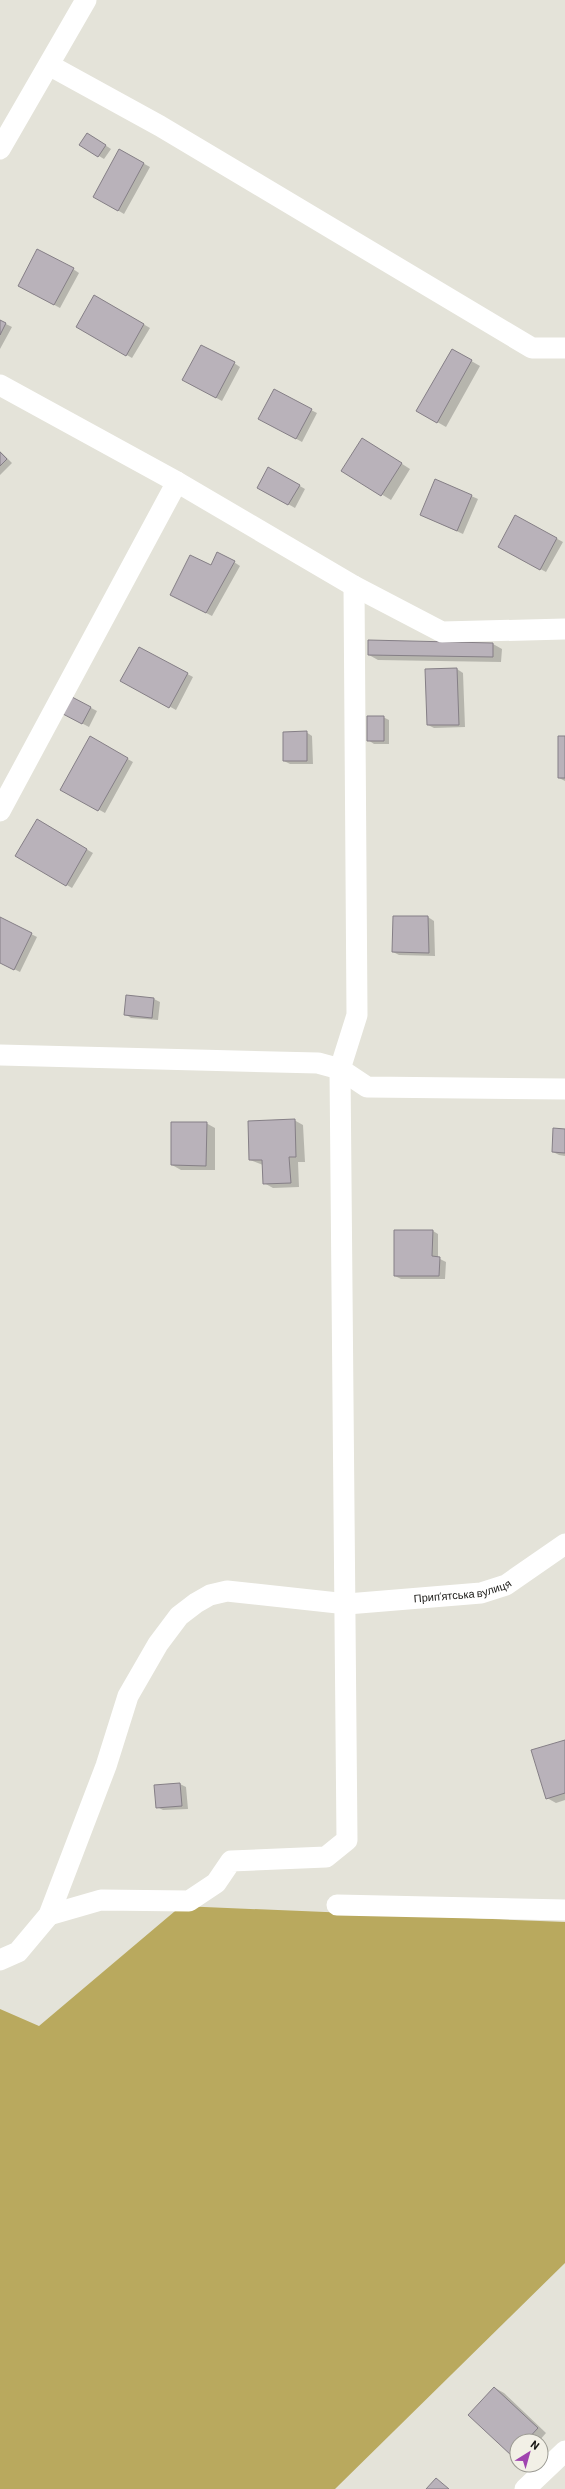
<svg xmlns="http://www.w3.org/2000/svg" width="565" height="2489" font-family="Barlow,sans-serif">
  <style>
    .forest { fill: #b9a95e }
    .shadow { fill: #0003 }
    .building { fill: #b9b2ba; stroke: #857f86 }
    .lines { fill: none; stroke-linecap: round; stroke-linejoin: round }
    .street { stroke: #fff; stroke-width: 21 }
    .labels { text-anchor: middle; stroke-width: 3.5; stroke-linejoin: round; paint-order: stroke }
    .street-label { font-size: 11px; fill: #191815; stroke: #f2f0e6 }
  </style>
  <rect width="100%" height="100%" fill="#e4e3d9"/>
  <path class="forest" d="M 181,1906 L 565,1922 L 565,2263 L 335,2489 L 0,2489 L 0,2009 L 39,2026 Z"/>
  <path class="shadow" d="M 93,137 L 111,149 L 104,159 L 99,156 Z
    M 119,150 L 150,167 L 124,214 L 94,196 Z
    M 73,269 L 79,273 L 60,308 L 19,286 Z
    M 95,296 L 150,328 L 132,358 L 77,326 Z
    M 0,321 L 12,327 L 0,349 Z
    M 452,350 L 480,366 L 446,427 L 418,411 Z
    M 234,363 L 240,367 L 222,401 L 189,383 Z
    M 311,410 L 317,413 L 302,442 L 266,422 Z
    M 371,444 L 410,469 L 391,500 L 343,471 Z
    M 0,451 L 12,463 L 0,475 Z
    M 269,468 L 305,489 L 295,508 L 258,487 Z
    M 436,480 L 478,499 L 463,534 L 421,515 Z
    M 515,516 L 563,542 L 546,572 L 499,547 Z
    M 234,562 L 240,566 L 212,616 L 177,598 Z
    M 493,644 L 502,649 L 501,662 L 378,660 L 369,655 Z
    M 139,648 L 193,677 L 176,710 L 121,680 Z
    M 457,669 L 463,673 L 465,727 L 434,728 L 428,725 Z
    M 72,698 L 97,711 L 89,727 L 70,717 Z
    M 383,717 L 389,720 L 389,744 L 374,744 L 368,740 Z
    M 306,732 L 312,736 L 313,764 L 290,764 L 284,761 Z
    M 565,737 L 565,781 L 559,778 Z
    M 90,738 L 133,762 L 105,813 L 61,789 Z
    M 37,821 L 93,853 L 72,888 L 17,856 Z
    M 394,917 L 428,917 L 434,921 L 435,956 L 399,955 L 393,952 Z
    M 0,918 L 37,937 L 20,972 L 0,962 Z
    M 154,999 L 160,1002 L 158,1020 L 131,1018 L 125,1014 Z
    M 294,1120 L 303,1125 L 305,1162 L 298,1162 L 299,1187 L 273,1188 L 264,1183 L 263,1165 L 250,1160 Z
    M 206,1123 L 215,1128 L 215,1170 L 181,1170 L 172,1165 Z
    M 565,1130 L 565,1156 L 559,1155 L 553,1152 Z
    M 433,1231 L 438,1234 L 438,1258 L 446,1262 L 445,1279 L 401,1279 L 395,1276 Z
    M 565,1741 L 565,1800 L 556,1803 L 547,1798 Z
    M 180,1784 L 186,1787 L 188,1809 L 163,1810 L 157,1807 L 155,1786 Z
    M 495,2388 L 504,2393 L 546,2433 L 539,2441 L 517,2441 L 517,2458 L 512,2455 Z"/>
  <path class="building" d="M 87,133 L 106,145 L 98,157 L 79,145 Z
    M 119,149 L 144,163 L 118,211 L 93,197 Z
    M 37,249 L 74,268 L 54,305 L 18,286 Z
    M 94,295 L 144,324 L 126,356 L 76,327 Z
    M 0,320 L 6,323 L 0,335 Z
    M 201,345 L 235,362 L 216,398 L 182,380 Z
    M 452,349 L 472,360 L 437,423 L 416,411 Z
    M 274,389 L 312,409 L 296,439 L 258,419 Z
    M 362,438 L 402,463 L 381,496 L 341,471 Z
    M 0,452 L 7,459 L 0,466 Z
    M 268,467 L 300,485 L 288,505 L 257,488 Z
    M 435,479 L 472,495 L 457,531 L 420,515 Z
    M 515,515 L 557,538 L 540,570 L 498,547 Z
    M 217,552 L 235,561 L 206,613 L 170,595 L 190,555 L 211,565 Z
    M 368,640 L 493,643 L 493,657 L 368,655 Z
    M 139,647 L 188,673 L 169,708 L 120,681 Z
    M 457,668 L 459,725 L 427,725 L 425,669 Z
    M 72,697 L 91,707 L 82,724 L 63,714 Z
    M 367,716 L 384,716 L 384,741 L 367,741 Z
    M 307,731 L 307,761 L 283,761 L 283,732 Z
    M 90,736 L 128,758 L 98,811 L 60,790 Z
    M 558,736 L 565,736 L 565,778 L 558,778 Z
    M 37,819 L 87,849 L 66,886 L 15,856 Z
    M 393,916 L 428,916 L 429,953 L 392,952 Z
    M 0,917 L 32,933 L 14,970 L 0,963 Z
    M 126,995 L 154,998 L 152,1018 L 124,1015 Z
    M 295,1119 L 296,1157 L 289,1157 L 291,1183 L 263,1184 L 262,1160 L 249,1160 L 248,1121 Z
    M 171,1122 L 207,1122 L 206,1166 L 171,1165 Z
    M 553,1128 L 565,1129 L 565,1153 L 552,1152 Z
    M 394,1230 L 433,1230 L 432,1256 L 440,1257 L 439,1276 L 394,1276 Z
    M 565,1740 L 565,1793 L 546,1799 L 531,1750 Z
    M 180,1783 L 182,1806 L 156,1808 L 154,1785 Z
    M 494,2387 L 538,2428 L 526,2441 L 517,2441 L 517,2450 L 512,2456 L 468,2415 Z
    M 436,2478 L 449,2489 L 426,2489 Z"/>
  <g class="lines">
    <g class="street">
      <path d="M 49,65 L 160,126 L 532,348 L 565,348"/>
      <path d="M 0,149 L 86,0"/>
      <path d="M 0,385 L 177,482 L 354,586 L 442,632 L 565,629"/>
      <path d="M 0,811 L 177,482"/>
      <path d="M 0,1055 L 318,1063 L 340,1069 L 367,1087 L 565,1089"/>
      <path d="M 337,1905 L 565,1910"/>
      <path d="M 49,1915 L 101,1900 L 189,1901 L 216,1883 L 231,1861 L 326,1857 L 347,1840 L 340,1069 L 357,1015 L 354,586"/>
      <path id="s1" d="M 0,1960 L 18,1952 L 49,1915 L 106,1766 L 128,1696 L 158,1644 L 179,1616 L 196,1603 L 210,1595 L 227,1591 L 347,1604 L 481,1593 L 506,1585 L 565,1544"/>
      <path d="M 525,2489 L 565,2451"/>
    </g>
  </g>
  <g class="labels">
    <g class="street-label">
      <text dy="4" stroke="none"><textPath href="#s1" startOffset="688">Прип’ятська вулиця</textPath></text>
    </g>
  </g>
  <g transform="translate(529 2453) rotate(37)"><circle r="19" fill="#f2f0e6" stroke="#9b9a92"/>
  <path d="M0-3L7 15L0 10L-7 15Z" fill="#a044af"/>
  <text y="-6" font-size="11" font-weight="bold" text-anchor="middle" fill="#191815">N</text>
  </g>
</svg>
